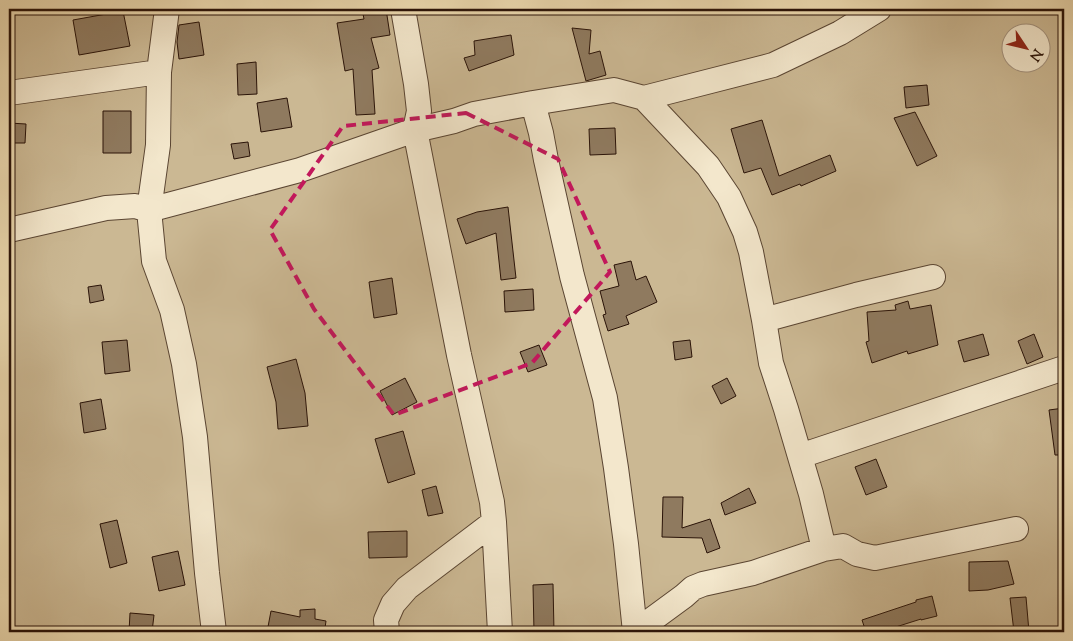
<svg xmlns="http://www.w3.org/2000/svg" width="1073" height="641" font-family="'Sorts Mill Goudy',serif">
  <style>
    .green { fill: #cbb893; stroke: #7a664e; fill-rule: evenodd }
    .building { fill: #8f7a5f; stroke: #2a1308 }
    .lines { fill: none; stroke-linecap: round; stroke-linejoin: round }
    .minor-casing { stroke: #5a4532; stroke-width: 26 }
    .minor { stroke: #f3e7cc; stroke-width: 24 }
    .marked { fill: none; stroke: #c2185b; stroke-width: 4; stroke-dasharray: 10 6; stroke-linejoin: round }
  </style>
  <rect width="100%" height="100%" fill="#ecdab0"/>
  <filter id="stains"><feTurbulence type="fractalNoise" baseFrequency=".004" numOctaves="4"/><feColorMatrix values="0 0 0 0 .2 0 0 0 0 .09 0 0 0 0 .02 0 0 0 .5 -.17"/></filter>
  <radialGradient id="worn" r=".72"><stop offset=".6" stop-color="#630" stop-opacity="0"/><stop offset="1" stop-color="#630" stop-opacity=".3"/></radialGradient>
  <path class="green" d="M 9,9 L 1064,9 L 1064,632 L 9,632 ZM 1010,32 L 1040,32 L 1040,62 L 1010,62 Z"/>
  <path class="building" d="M 362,9 L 386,9 L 390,35 L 371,38 L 379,68 L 372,70 L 375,114 L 356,115 L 353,69 L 345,71 L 337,23 L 364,19 Z
    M 123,11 L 130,46 L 79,55 L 73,20 Z
    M 199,22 L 204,55 L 179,59 L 177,42 L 179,25 Z
    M 572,28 L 591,30 L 589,54 L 600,51 L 606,75 L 586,81 Z
    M 511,35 L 514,55 L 469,71 L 464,58 L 475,55 L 474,41 Z
    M 256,62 L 257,94 L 238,95 L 237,64 Z
    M 927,85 L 929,105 L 906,108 L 904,87 Z
    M 287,98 L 292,127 L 261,132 L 257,103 Z
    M 103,111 L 131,111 L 131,153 L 103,153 Z
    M 915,112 L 937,156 L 917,166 L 894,118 Z
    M 762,120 L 779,176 L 830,155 L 836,171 L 801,186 L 800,184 L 772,195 L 761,168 L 744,173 L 731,129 Z
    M 9,123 L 26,124 L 25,143 L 9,143 Z
    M 615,128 L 616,154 L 590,155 L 589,129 Z
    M 248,142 L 250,156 L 234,159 L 231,144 Z
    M 508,207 L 516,278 L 501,280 L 496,233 L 466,244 L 457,219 L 477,212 Z
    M 631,261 L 636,280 L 646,276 L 657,302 L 626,316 L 629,324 L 608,331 L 603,315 L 606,314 L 600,291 L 619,286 L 614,265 Z
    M 392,278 L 397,314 L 374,318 L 369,282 Z
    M 101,285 L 104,300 L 90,303 L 88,287 Z
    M 533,289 L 534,310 L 505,312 L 504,291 Z
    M 908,301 L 910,309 L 931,305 L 938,345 L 908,354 L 907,351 L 872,363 L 866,342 L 869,341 L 867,312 L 896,310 L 895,305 Z
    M 983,334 L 989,355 L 964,362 L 958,341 Z
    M 1034,334 L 1043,357 L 1027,364 L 1018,341 Z
    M 127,340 L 130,371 L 105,374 L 102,342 Z
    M 690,340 L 692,357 L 675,360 L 673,342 Z
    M 539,345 L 547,365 L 528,372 L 520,352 Z
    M 296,359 L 305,393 L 308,426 L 278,429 L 276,402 L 267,367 Z
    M 405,378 L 417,402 L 392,415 L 380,391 Z
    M 727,378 L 736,396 L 721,404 L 712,386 Z
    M 101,399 L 106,429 L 84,433 L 80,403 Z
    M 1064,408 L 1064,455 L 1055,455 L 1049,410 Z
    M 403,431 L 415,474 L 388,483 L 375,439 Z
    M 876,459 L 887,487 L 866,495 L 855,467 Z
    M 436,486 L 443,513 L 428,516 L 422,490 Z
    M 749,488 L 756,503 L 725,515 L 721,503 Z
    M 663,497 L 683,497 L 682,528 L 710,519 L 720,548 L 707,553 L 702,538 L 662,537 Z
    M 117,520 L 127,563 L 110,568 L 100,524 Z
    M 407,531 L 407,557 L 369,558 L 368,532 Z
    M 178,551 L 185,585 L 159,591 L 152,557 Z
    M 1008,561 L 1014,584 L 988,590 L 969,591 L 969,562 Z
    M 553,584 L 554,632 L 534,632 L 533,585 Z
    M 932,596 L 937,616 L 921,620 L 921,619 L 880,632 L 866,632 L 862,620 L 916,602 L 916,600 Z
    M 1026,597 L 1029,632 L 1014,632 L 1010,598 Z
    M 315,609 L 315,619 L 326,621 L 325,628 L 282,629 L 281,632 L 267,632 L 271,611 L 300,617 L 300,610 Z
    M 130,613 L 154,615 L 152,632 L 129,632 Z"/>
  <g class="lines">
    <defs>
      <path id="minor" d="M 167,9 L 159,72 L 158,145 L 149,210 L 154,261 L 172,310 L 184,364 L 195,437 L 207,573 L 214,632
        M 403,9 L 416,84 L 419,111 L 415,130 L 459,355 L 492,502 L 494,522 L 500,632
        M 9,93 L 159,72
        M 533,103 L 541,133 L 546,160 L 572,276 L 605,398 L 616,468 L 626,544 L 635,632
        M 9,230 L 106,208 L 135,206 L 149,210 L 300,170 L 415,130 L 454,121 L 474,114 L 533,103 L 614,90 L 644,98 L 773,65 L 840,33 L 879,9
        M 764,320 L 856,295 L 933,277
        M 800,456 L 1064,368
        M 824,549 L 843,546 L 857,554 L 875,558 L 1016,529
        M 387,632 L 386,620 L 393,604 L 407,588 L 494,522
        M 635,632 L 684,596 L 693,588 L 703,584 L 753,573 L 824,549 L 811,494 L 786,409 L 771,363 L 764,320 L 751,252 L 745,232 L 729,197 L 708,166 L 644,98"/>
    </defs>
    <use href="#minor" class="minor-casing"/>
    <use href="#minor" class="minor"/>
  </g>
  <path class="marked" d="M 466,113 L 558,159 L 610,272 L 532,363 L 394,415 L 314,309 L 270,230 L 343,126 Z"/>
  <rect width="1073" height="641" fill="none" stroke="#ecdab0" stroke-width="30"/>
  <rect x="10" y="10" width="1053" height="621" fill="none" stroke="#2a1308" stroke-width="2.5"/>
  <rect x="15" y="15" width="1043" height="611" fill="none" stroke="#2a1308"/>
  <g transform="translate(1026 48) rotate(125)"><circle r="24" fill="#f3e7cc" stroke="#a3927e"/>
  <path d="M0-4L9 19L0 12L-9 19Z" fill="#8f2418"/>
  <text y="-8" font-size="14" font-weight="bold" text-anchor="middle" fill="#2a1308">N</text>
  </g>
  <rect width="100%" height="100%" filter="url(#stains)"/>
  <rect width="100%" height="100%" fill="url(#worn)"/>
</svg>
